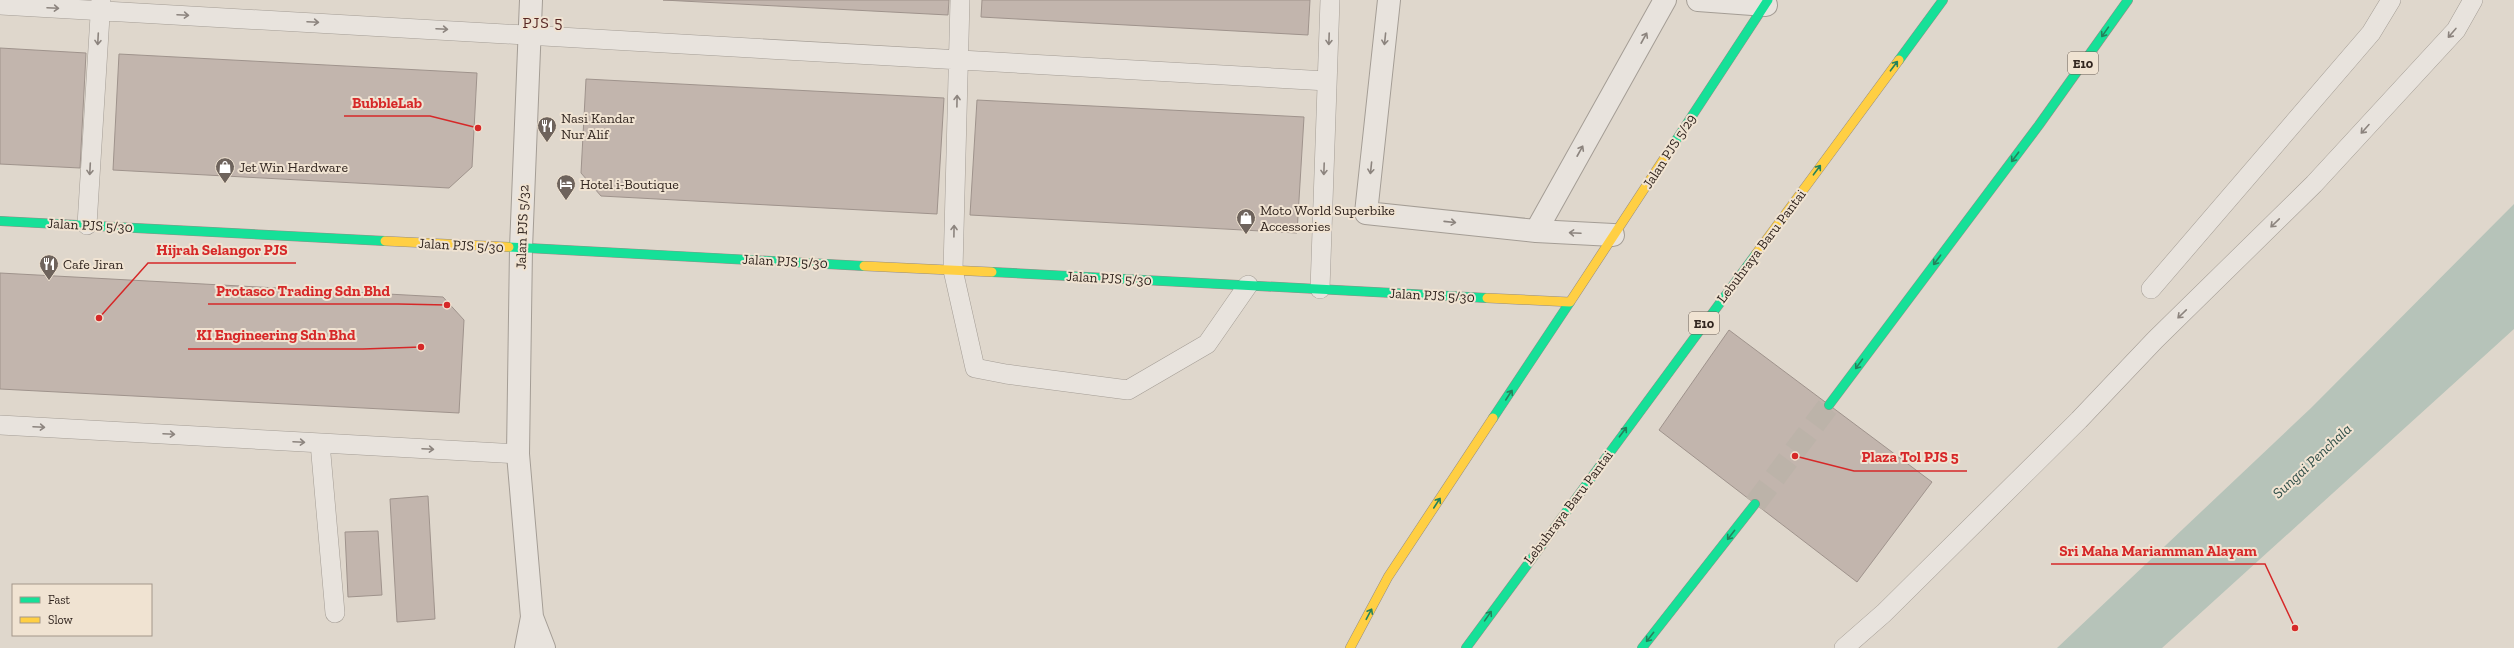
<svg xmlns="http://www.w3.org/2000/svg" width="2514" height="648" font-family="'Zilla Slab',serif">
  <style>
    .water { fill: #b6c3b9 }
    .building { fill: #c2b5ad; stroke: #9f938c }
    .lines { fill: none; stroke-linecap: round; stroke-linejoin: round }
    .highway-tunnel { stroke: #bcb3a9; stroke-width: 22; stroke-dasharray: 22 11; stroke-linecap: butt }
    .lane-casing { stroke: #a49d95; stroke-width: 20 }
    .street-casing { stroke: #a49d95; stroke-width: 24 }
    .fast-casing { stroke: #948c85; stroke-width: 10 }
    .slow-casing { stroke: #948c85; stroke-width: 10 }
    .lane { stroke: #e8e3dd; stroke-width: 19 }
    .street { stroke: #e8e3dd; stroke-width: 22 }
    .fast { stroke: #16e098; stroke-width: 9 }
    .slow { stroke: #ffcf43; stroke-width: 9 }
    .oneway { stroke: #8c847e }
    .oneway2 { stroke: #24825c }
    .labels { text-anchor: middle; stroke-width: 4; stroke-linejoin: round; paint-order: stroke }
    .shield { fill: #f0e3d2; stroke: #6a5e55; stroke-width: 1 }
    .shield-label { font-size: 13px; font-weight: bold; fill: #31251f }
    .poi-label { font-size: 14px; fill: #31251f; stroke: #f0e3d2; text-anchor: start }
    .street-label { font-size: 14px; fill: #31251f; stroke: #f0e3d2 }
    .water-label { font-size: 15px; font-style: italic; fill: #304f49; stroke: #f0e3d2 }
    .quarter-label { font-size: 16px; letter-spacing: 1px; fill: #582724; stroke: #f0e3d2 }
    .leader { fill: none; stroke: #d62828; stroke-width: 1.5 }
    .callout-dot { fill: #d62828; stroke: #f0e3d2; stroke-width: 1.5 }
    .callout-label { font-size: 15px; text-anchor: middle; font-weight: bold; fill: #d62828; stroke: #f0e3d2; stroke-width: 4; stroke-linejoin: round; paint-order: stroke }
  </style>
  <rect width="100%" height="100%" fill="#dfd7cc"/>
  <path class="water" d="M 2514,204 L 2514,329 L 2162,648 L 2057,648 L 2311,408 Z"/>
  <path class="building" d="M 663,0 L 949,0 L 948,15 Z
    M 982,0 L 1310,0 L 1308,35 L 981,17 Z
    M 0,48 L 86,53 L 80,168 L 0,164 Z
    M 119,54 L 477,73 L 472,167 L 449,188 L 113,170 Z
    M 586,79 L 944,98 L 937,214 L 601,196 L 581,173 Z
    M 977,100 L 1304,117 L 1297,233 L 970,215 Z
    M 0,273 L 443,297 L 464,320 L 459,413 L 0,389 Z
    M 1729,330 L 1932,482 L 1857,582 L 1659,430 Z
    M 428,496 L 435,619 L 397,622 L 390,499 Z
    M 378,531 L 382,595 L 348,597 L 345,532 Z"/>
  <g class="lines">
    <path class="highway-tunnel" d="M 1755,504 L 1829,405"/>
    <defs>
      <path id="lane" d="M 960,0 L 953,270 L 975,368 L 1006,374 L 1128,390 L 1207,344 L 1248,285
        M 0,5 L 1327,81
        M 87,225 L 101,0
        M 1320,289 L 1330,0
        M 2151,289 L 2371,33 L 2391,0
        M 0,425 L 518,454
        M 320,443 L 335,613
        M 1844,648 L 1884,613 L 2079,420 L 2155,340 L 2314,184 L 2456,30 L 2473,0"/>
      <path id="street" d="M 1389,0 L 1366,213 L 1536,231
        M 1698,0 L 1766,5
        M 1613,235 L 1536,231 L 1665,0
        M 532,617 L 544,648
        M 526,648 L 532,617 L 518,454 L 521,248 L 531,0"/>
      <path id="fast" d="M 1899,60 L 1943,0
        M 1671,148 L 1768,0
        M 0,221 L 385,241
        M 509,247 L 864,266
        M 992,272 L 1487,298
        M 1829,405 L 2039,125 L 2128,0
        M 1493,418 L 1570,302
        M 1466,648 L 1756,254
        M 1642,648 L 1755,504"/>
      <path id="slow" d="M 385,241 L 509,247
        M 1756,254 L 1899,60
        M 864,266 L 992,272
        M 1487,298 L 1570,302 L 1671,148
        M 1350,648 L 1388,577 L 1493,418"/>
    </defs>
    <use href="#lane" class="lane-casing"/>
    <use href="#street" class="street-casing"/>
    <use href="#fast" class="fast-casing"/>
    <use href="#slow" class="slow-casing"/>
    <use href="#lane" class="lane"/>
    <use href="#street" class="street"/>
    <use href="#fast" class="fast"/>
    <use href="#slow" class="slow"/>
  </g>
  <defs><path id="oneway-shaft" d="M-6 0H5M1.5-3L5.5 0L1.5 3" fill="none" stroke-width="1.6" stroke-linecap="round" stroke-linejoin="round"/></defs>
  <g class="oneway">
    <use href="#oneway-shaft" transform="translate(53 8) rotate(3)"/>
    <use href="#oneway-shaft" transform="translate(183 15) rotate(3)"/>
    <use href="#oneway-shaft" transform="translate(313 22) rotate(3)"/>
    <use href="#oneway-shaft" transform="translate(442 29) rotate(3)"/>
    <use href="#oneway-shaft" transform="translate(2452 33) rotate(131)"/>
    <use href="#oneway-shaft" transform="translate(1644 38) rotate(-61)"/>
    <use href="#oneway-shaft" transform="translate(98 39) rotate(93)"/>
    <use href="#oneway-shaft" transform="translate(1329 39) rotate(92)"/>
    <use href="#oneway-shaft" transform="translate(1385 39) rotate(96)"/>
    <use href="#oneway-shaft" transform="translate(957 101) rotate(-89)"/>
    <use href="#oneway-shaft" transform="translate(2365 129) rotate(132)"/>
    <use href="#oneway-shaft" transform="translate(1580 151) rotate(-61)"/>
    <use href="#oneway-shaft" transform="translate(1371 168) rotate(96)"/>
    <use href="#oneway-shaft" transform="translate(90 169) rotate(93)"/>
    <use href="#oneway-shaft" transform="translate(1324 169) rotate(92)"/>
    <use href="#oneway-shaft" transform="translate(1450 222) rotate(6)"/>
    <use href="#oneway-shaft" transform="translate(2275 223) rotate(136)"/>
    <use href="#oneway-shaft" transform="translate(954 231) rotate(-89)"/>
    <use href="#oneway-shaft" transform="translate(1575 233) rotate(-177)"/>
    <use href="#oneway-shaft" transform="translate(2182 314) rotate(136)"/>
    <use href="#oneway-shaft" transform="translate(39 427) rotate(3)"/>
    <use href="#oneway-shaft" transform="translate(169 434) rotate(3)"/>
    <use href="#oneway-shaft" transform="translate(299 442) rotate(3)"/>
    <use href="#oneway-shaft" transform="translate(428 449) rotate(3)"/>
  </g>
  <g class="oneway2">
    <use href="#oneway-shaft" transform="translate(2105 32) rotate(125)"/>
    <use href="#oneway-shaft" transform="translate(1894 66) rotate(-53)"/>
    <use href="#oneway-shaft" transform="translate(2015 157) rotate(127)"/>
    <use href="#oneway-shaft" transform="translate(1817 170) rotate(-53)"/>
    <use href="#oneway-shaft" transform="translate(1937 260) rotate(127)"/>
    <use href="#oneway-shaft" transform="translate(1859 364) rotate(126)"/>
    <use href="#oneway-shaft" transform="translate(1509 395) rotate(-57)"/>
    <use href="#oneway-shaft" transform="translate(1623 432) rotate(-53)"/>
    <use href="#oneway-shaft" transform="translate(1437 503) rotate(-57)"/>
    <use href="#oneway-shaft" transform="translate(1731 535) rotate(128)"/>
    <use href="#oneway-shaft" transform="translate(1369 614) rotate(-62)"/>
    <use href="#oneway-shaft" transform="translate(1488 616) rotate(-55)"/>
    <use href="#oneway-shaft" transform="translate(1650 637) rotate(128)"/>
  </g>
  <defs>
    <symbol id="restaurant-pin" viewBox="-11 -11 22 30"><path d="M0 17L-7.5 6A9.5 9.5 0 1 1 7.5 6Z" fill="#6e635c" stroke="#f0e3d2"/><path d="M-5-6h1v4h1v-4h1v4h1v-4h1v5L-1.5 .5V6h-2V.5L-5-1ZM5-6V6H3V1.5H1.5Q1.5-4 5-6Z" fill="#fff"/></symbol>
    <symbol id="shop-pin" viewBox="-11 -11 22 30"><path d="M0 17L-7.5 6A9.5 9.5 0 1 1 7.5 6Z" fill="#6e635c" stroke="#f0e3d2"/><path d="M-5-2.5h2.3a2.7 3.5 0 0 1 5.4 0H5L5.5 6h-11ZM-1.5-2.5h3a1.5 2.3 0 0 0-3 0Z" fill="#fff"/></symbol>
    <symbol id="hotel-pin" viewBox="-11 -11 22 30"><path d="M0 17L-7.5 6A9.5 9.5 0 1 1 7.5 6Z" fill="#6e635c" stroke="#f0e3d2"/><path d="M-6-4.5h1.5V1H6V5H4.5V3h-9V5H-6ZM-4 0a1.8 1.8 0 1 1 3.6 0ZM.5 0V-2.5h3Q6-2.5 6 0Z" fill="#fff"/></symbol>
  </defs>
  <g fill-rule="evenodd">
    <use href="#restaurant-pin" x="536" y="115" width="22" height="30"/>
    <use href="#shop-pin" x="214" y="156" width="22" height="30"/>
    <use href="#hotel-pin" x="555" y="173" width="22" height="30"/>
    <use href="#shop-pin" x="1235" y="207" width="22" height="30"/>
    <use href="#restaurant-pin" x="38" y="253" width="22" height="30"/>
  </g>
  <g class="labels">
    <g class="shield">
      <rect x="2068" y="52" width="30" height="22" rx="3"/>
      <rect x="1689" y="312" width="30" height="22" rx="3"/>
    </g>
    <g class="shield-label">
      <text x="2083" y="68">E10</text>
      <text x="1704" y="328">E10</text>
    </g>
    <g class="poi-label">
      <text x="561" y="123">Nasi Kandar<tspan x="561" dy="16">Nur Alif</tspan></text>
      <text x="239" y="172">Jet Win Hardware</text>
      <text x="580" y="189">Hotel i-Boutique</text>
      <text x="1260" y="215">Moto World Superbike<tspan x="1260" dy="16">Accessories</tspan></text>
      <text x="63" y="269">Cafe Jiran</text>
    </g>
    <g class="street-label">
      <text transform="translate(1669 151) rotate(-57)" y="5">Jalan PJS 5/29</text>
      <text transform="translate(90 225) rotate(3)" y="5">Jalan PJS 5/30</text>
      <text transform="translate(522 227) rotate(-88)" y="5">Jalan PJS 5/32</text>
      <text transform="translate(461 245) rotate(3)" y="5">Jalan PJS 5/30</text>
      <text transform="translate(1761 246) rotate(-53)" y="5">Lebuhraya Baru Pantai</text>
      <text transform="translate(785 261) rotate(3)" y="5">Jalan PJS 5/30</text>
      <text transform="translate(1109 278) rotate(3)" y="5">Jalan PJS 5/30</text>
      <text transform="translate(1432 295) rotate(3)" y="5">Jalan PJS 5/30</text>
      <text transform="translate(1568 507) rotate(-53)" y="5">Lebuhraya Baru Pantai</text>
    </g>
    <g class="water-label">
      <text transform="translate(2312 461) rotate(-43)" y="5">Sungai Penchala</text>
    </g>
    <g class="quarter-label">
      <text x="543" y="28">PJS 5</text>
    </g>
  </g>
  <path class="leader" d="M478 128L430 116H344M99 318L148 263H296M447 305L398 304H208M421 347L363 349H188M1795 456L1854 471H1967M2295 628L2265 564H2051"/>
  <g class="callout-dot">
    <circle cx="478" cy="128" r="4"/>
    <circle cx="99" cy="318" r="4"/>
    <circle cx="447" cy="305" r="4"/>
    <circle cx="421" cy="347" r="4"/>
    <circle cx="1795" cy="456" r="4"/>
    <circle cx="2295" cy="628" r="4"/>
  </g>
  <g class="callout-label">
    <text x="387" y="108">BubbleLab</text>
    <text x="222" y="255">Hijrah Selangor PJS</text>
    <text x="303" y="296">Protasco Trading Sdn Bhd</text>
    <text x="276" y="340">KI Engineering Sdn Bhd</text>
    <text x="1910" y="462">Plaza Tol PJS 5</text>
    <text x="2158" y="556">Sri Maha Mariamman Alayam</text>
  </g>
  <rect x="12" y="584" width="140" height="52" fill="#f0e3d2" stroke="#a4978a"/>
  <rect x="20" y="597" width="20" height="6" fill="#16e098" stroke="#a4978a"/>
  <text x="48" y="604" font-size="12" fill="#31251f">Fast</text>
  <rect x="20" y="617" width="20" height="6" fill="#ffcf43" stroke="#a4978a"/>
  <text x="48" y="624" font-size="12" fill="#31251f">Slow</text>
</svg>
